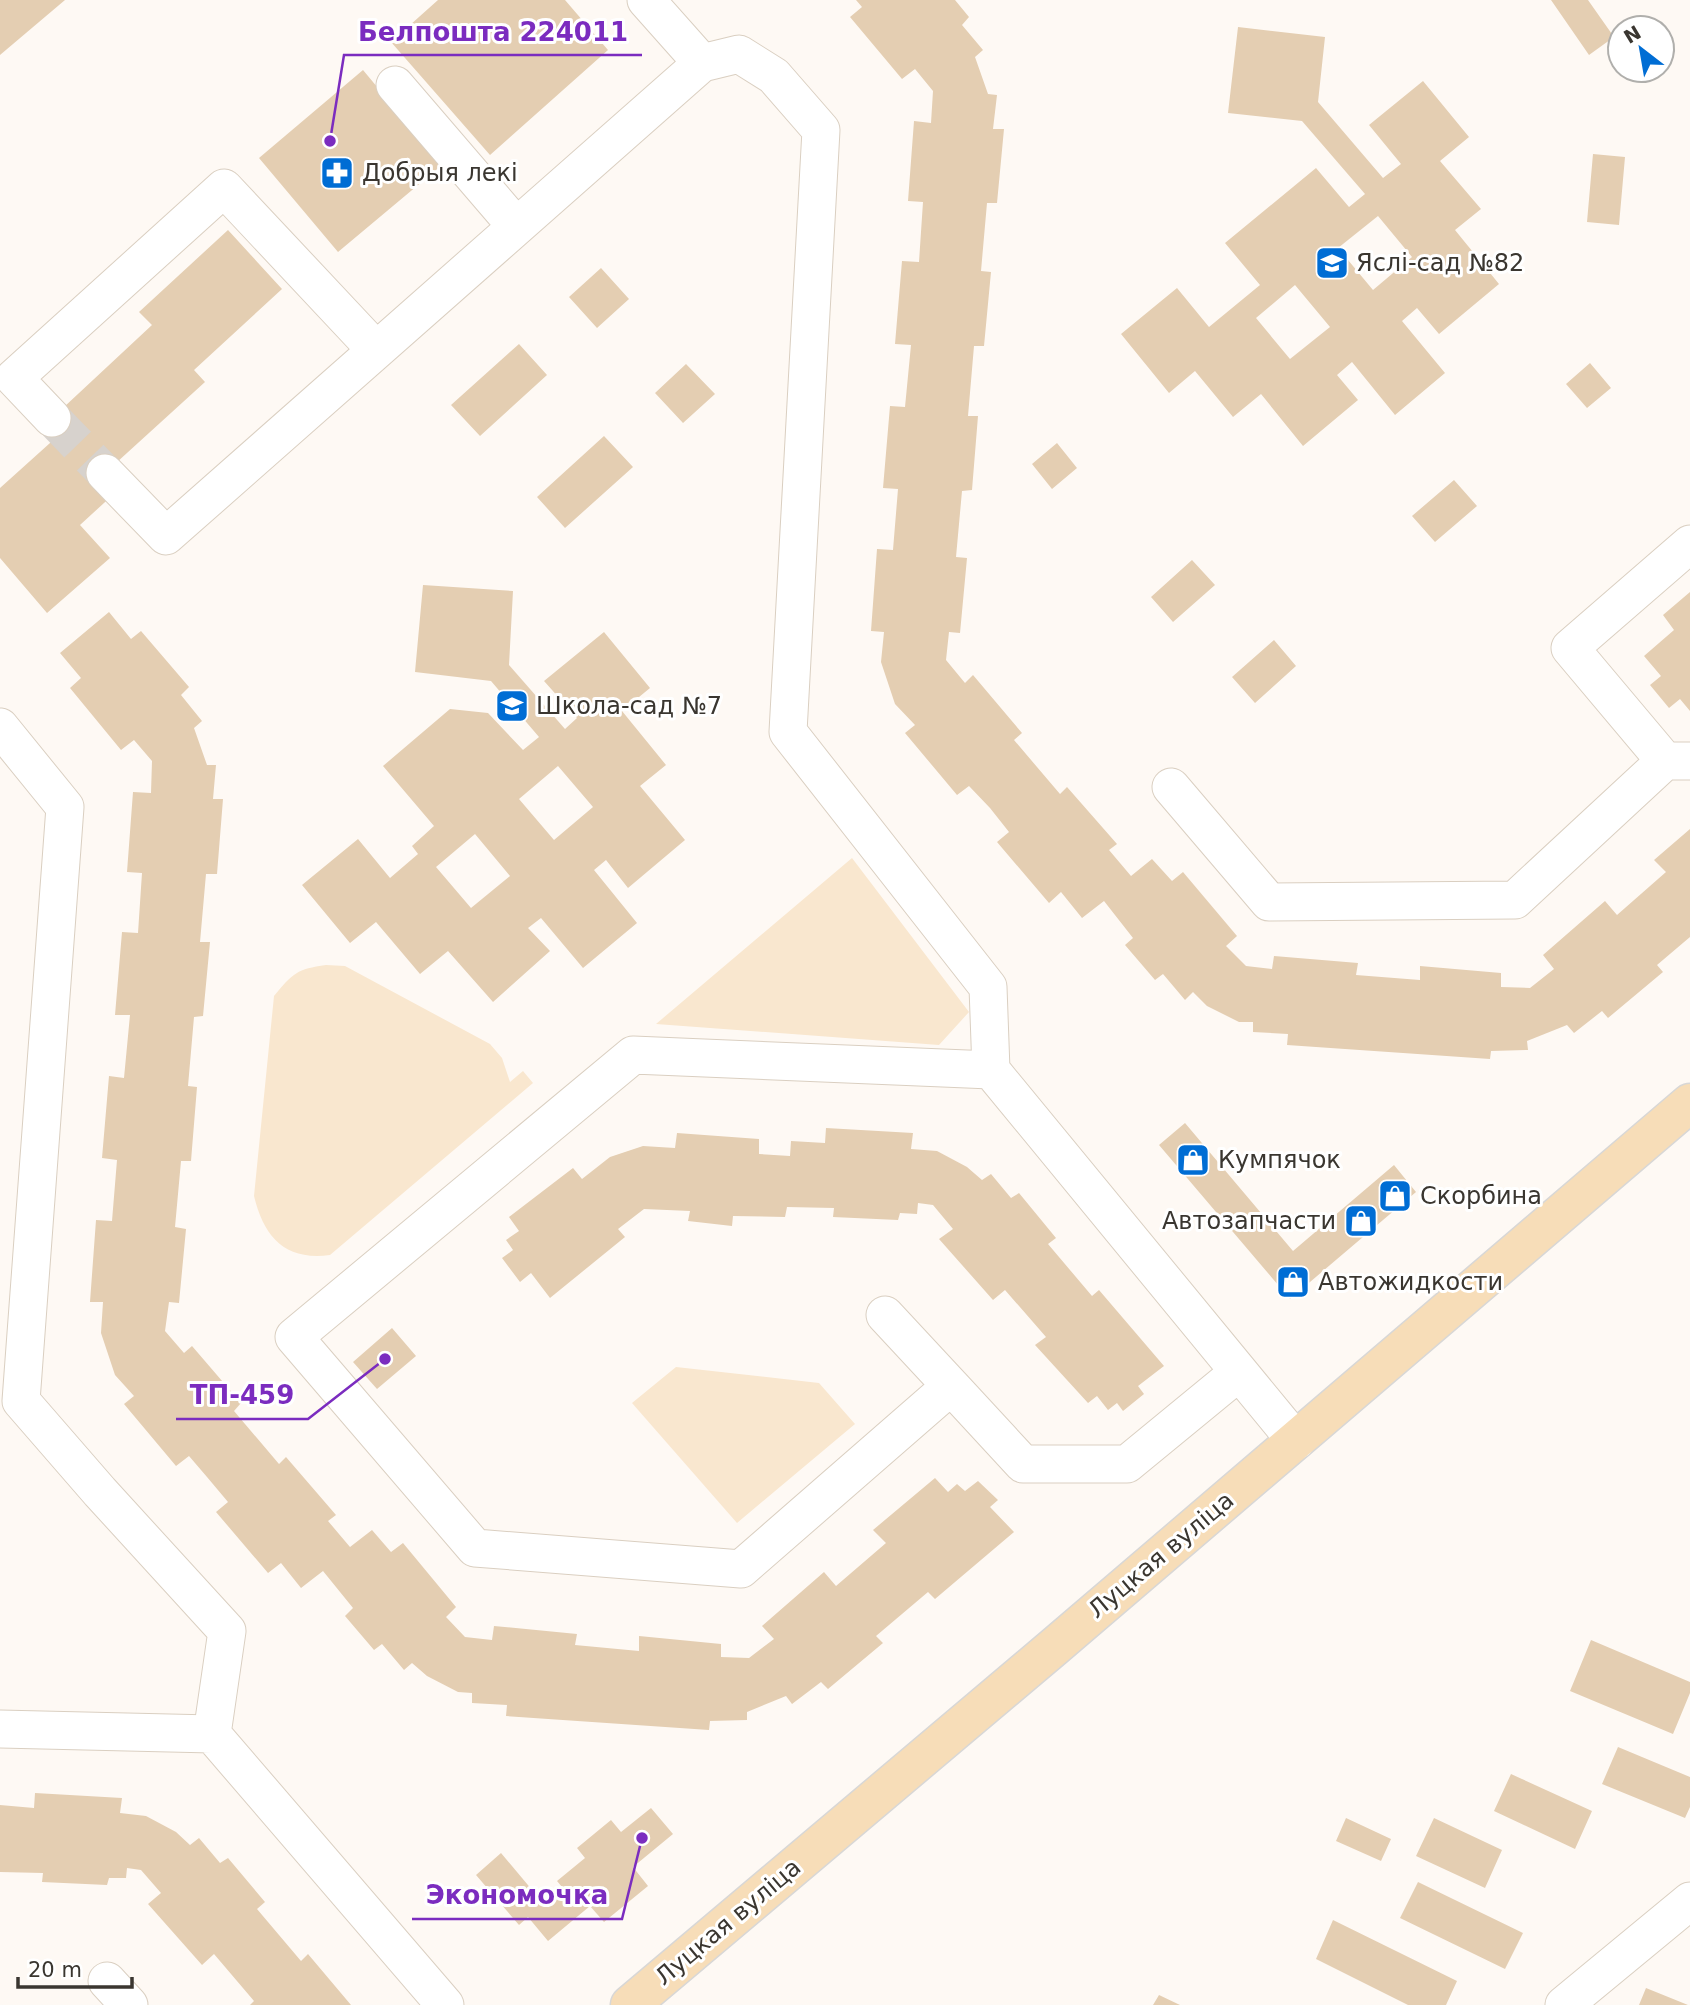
<svg xmlns="http://www.w3.org/2000/svg" width="1690" height="2005" font-family="'DejaVu Sans',sans-serif">
  <style>
    .green { fill: #f9e7cf }
    .building { fill: #e4ceb2; fill-rule: evenodd }
    .lines { fill: none; stroke-linecap: round; stroke-linejoin: round }
    .minor-tunnel { stroke: #d7d2cd; stroke-width: 37; stroke-dasharray: 37 18; stroke-linecap: butt }
    .minor-casing { stroke: #dacfc1; stroke-width: 39 }
    .major-casing { stroke: #d8d7d6; stroke-width: 41 }
    .minor { stroke: #fff; stroke-width: 37 }
    .major { stroke: #f7ddb8; stroke-width: 38 }
    .labels { text-anchor: middle; stroke-width: 6; stroke-linejoin: round; paint-order: stroke }
    .poi-label { font-size: 24px; fill: #3a3630; stroke: #fff; text-anchor: start }
    .street-label { font-size: 24px; fill: #3a3630; stroke: #fff }
    .leader { fill: none; stroke: #7b2cbf; stroke-width: 2.5 }
    .callout-dot { fill: #7b2cbf; stroke: #fff; stroke-width: 2.5 }
    .callout-label { font-size: 26px; text-anchor: middle; font-weight: bold; fill: #7b2cbf; stroke: #fff; stroke-width: 6; stroke-linejoin: round; paint-order: stroke }
  </style>
  <rect width="100%" height="100%" fill="#fef9f4"/>
  <path class="green" d="M 852,858 L 969,1012 L 939,1045 L 656,1024 Z
    M 326,965 L 345,966 L 490,1044 L 502,1058 L 510,1082 L 523,1071 L 533,1083 L 330,1255 C 285,1261 264,1237 254,1196 L 274,996 C 293,973 297,969 326,965 Z
    M 676,1367 L 819,1383 L 855,1424 L 737,1523 L 632,1403 Z"/>
  <path class="building" d="M 0,0 L 65,0 L 0,55 Z
    M 438,0 L 565,0 L 608,50 L 490,155 L 391,42 Z
    M 856,0 L 955,0 L 969,17 L 962,25 L 983,50 L 975,57 L 988,94 L 997,95 L 993,129 L 1004,129 L 997,203 L 987,203 L 981,271 L 991,272 L 984,346 L 974,346 L 968,416 L 978,416 L 972,490 L 962,491 L 956,557 L 967,558 L 960,633 L 949,632 L 946,660 L 965,683 L 973,675 L 1022,733 L 1014,740 L 1060,794 L 1067,787 L 1117,844 L 1109,850 L 1131,876 L 1152,859 L 1172,881 L 1183,872 L 1237,936 L 1226,946 L 1246,966 L 1272,969 L 1274,956 L 1358,963 L 1356,975 L 1420,980 L 1420,966 L 1501,973 L 1501,987 L 1530,988 L 1554,969 L 1543,955 L 1605,901 L 1617,915 L 1666,872 L 1654,860 L 1690,829 L 1690,937 L 1657,965 L 1663,972 L 1608,1018 L 1602,1011 L 1574,1033 L 1567,1025 L 1527,1041 L 1528,1050 L 1491,1051 L 1490,1059 L 1287,1045 L 1288,1034 L 1253,1032 L 1253,1022 L 1239,1022 L 1207,1006 L 1193,992 L 1185,1000 L 1163,974 L 1155,980 L 1125,945 L 1133,938 L 1104,901 L 1082,918 L 1061,892 L 1049,903 L 997,842 L 1009,832 L 990,808 L 969,786 L 957,795 L 905,733 L 915,725 L 895,704 L 881,662 L 884,632 L 871,631 L 877,549 L 893,550 L 898,489 L 883,488 L 890,406 L 905,407 L 911,345 L 895,344 L 902,261 L 919,262 L 923,202 L 908,201 L 914,121 L 931,123 L 933,91 L 915,69 L 902,79 L 850,17 L 862,7 Z
    M 1551,0 L 1588,0 L 1614,37 L 1589,55 Z
    M 1238,27 L 1325,37 L 1318,102 L 1383,178 L 1401,164 L 1369,125 L 1423,81 L 1469,137 L 1440,161 L 1481,209 L 1455,230 L 1499,284 L 1439,334 L 1417,308 L 1402,321 L 1445,373 L 1395,415 L 1352,362 L 1337,375 L 1358,400 L 1303,446 L 1261,394 L 1233,417 L 1195,371 L 1169,393 L 1121,334 L 1177,288 L 1209,327 L 1260,285 L 1225,243 L 1316,168 L 1349,207 L 1365,194 L 1302,121 L 1228,113 ZM 1378,216 L 1412,257 L 1373,290 L 1338,248 ZM 1295,285 L 1330,327 L 1290,359 L 1256,318 Z
    M 363,70 L 442,165 L 338,252 L 259,158 Z
    M 1593,154 L 1625,157 L 1619,225 L 1587,222 Z
    M 228,230 L 282,289 L 194,370 L 205,382 L 105,473 L 116,492 L 80,525 L 110,558 L 47,613 L 0,558 L 0,488 L 60,434 L 49,421 L 152,325 L 139,312 Z
    M 601,268 L 629,299 L 597,328 L 569,297 Z
    M 519,344 L 547,375 L 480,436 L 451,405 Z
    M 1590,363 L 1611,388 L 1587,408 L 1566,384 Z
    M 686,364 L 715,394 L 683,423 L 655,393 Z
    M 604,436 L 633,467 L 565,528 L 537,497 Z
    M 1057,443 L 1077,468 L 1052,489 L 1032,464 Z
    M 1454,480 L 1477,506 L 1435,542 L 1412,516 Z
    M 1192,560 L 1215,585 L 1173,622 L 1151,597 Z
    M 423,585 L 513,591 L 509,665 L 565,729 L 577,718 L 544,681 L 604,632 L 650,688 L 622,711 L 666,765 L 640,786 L 685,840 L 628,888 L 606,860 L 594,870 L 637,923 L 583,968 L 541,918 L 528,928 L 550,951 L 493,1002 L 448,951 L 420,974 L 376,922 L 350,943 L 302,885 L 358,839 L 390,878 L 418,854 L 412,846 L 434,826 L 383,766 L 450,709 L 488,713 L 523,750 L 539,737 L 491,681 L 415,672 ZM 558,766 L 593,807 L 554,840 L 519,799 ZM 475,834 L 510,876 L 471,908 L 436,867 Z
    M 1690,592 L 1690,711 L 1680,699 L 1669,708 L 1650,685 L 1661,676 L 1644,656 L 1674,630 L 1663,615 Z
    M 109,612 L 131,639 L 141,631 L 189,687 L 181,695 L 202,721 L 194,728 L 207,765 L 216,765 L 213,799 L 223,799 L 217,874 L 206,874 L 200,942 L 210,942 L 203,1016 L 194,1017 L 188,1086 L 197,1087 L 191,1161 L 181,1161 L 175,1227 L 186,1229 L 179,1303 L 169,1302 L 165,1331 L 184,1353 L 192,1346 L 241,1403 L 234,1411 L 279,1464 L 286,1457 L 336,1515 L 328,1521 L 350,1547 L 372,1530 L 391,1552 L 403,1543 L 456,1607 L 446,1617 L 465,1637 L 492,1640 L 494,1626 L 577,1634 L 575,1645 L 639,1651 L 639,1636 L 721,1644 L 721,1657 L 749,1658 L 774,1639 L 762,1626 L 824,1572 L 836,1586 L 886,1543 L 873,1530 L 935,1478 L 948,1492 L 957,1484 L 965,1491 L 978,1481 L 998,1500 L 990,1507 L 1014,1532 L 935,1599 L 928,1592 L 876,1636 L 883,1643 L 828,1689 L 821,1682 L 792,1704 L 786,1696 L 747,1712 L 747,1720 L 710,1721 L 709,1730 L 506,1716 L 507,1705 L 472,1703 L 472,1693 L 458,1692 L 427,1676 L 412,1663 L 404,1670 L 382,1644 L 374,1650 L 345,1616 L 353,1608 L 323,1571 L 301,1588 L 281,1563 L 268,1573 L 216,1512 L 228,1502 L 207,1477 L 189,1456 L 176,1466 L 124,1404 L 134,1396 L 115,1375 L 101,1333 L 103,1302 L 90,1302 L 96,1220 L 112,1221 L 117,1160 L 102,1158 L 109,1076 L 124,1078 L 130,1015 L 115,1015 L 122,932 L 138,933 L 142,873 L 127,872 L 133,792 L 151,793 L 152,761 L 134,740 L 121,750 L 70,688 L 81,678 L 60,653 Z
    M 1274,640 L 1296,666 L 1255,703 L 1232,677 Z
    M 1185,1123 L 1293,1251 L 1394,1165 L 1416,1192 L 1290,1299 L 1159,1145 Z
    M 826,1128 L 913,1133 L 911,1149 L 937,1151 L 967,1167 L 982,1180 L 991,1174 L 1011,1198 L 1019,1193 L 1056,1238 L 1048,1244 L 1092,1296 L 1099,1290 L 1164,1366 L 1138,1386 L 1144,1394 L 1123,1411 L 1117,1403 L 1108,1410 L 1097,1396 L 1088,1403 L 1035,1345 L 1046,1337 L 1005,1290 L 993,1300 L 939,1239 L 953,1229 L 933,1205 L 918,1203 L 917,1214 L 900,1213 L 898,1220 L 833,1217 L 834,1208 L 787,1207 L 785,1217 L 733,1216 L 732,1226 L 688,1221 L 690,1211 L 644,1209 L 618,1229 L 625,1237 L 550,1298 L 531,1273 L 520,1282 L 502,1258 L 513,1250 L 506,1240 L 519,1231 L 509,1217 L 573,1168 L 582,1179 L 610,1157 L 643,1146 L 675,1148 L 677,1133 L 759,1139 L 759,1154 L 790,1156 L 791,1141 L 825,1143 Z
    M 392,1328 L 416,1356 L 377,1389 L 353,1362 Z
    M 1591,1640 L 1690,1682 L 1690,1693 L 1673,1734 L 1570,1691 Z
    M 1618,1747 L 1690,1777 L 1690,1807 L 1685,1818 L 1602,1784 Z
    M 1511,1774 L 1592,1811 L 1575,1849 L 1494,1811 Z
    M 35,1793 L 122,1798 L 120,1813 L 146,1816 L 176,1832 L 190,1845 L 199,1838 L 220,1863 L 228,1858 L 265,1902 L 257,1909 L 301,1961 L 308,1954 L 351,2005 L 250,2005 L 254,2001 L 214,1954 L 202,1965 L 148,1904 L 161,1893 L 141,1870 L 127,1868 L 126,1878 L 109,1878 L 107,1885 L 42,1882 L 43,1873 L 0,1872 L 0,1805 L 34,1808 Z
    M 651,1808 L 673,1834 L 633,1867 L 648,1886 L 604,1922 L 590,1906 L 548,1941 L 528,1917 L 519,1925 L 476,1875 L 501,1853 L 543,1903 L 562,1887 L 557,1881 L 585,1858 L 577,1848 L 611,1820 L 621,1832 Z
    M 1346,1818 L 1391,1839 L 1381,1861 L 1336,1841 Z
    M 1434,1818 L 1502,1850 L 1485,1888 L 1416,1856 Z
    M 1418,1882 L 1523,1933 L 1505,1969 L 1400,1918 Z
    M 1333,1920 L 1457,1981 L 1446,2005 L 1408,2005 L 1316,1959 Z
    M 1646,1988 L 1688,2005 L 1639,2005 Z
    M 1159,1995 L 1180,2005 L 1153,2005 Z"/>
  <g class="lines">
    <path class="minor-tunnel" d="M 52,418 L 105,473"/>
    <defs>
      <path id="minor" d="M 646,0 L 702,63
        M 395,85 L 516,226
        M 52,418 L 14,378 L 224,188 L 376,350
        M 105,473 L 166,536 L 702,63 L 739,54 L 774,76 L 821,130 L 788,732 L 988,987 L 991,1070 L 1296,1441
        M 0,727 L 65,807 L 21,1401 L 100,1492 L 227,1631 L 212,1734 L 445,2005
        M 1689,761 L 1665,761 L 1570,648 L 1690,544
        M 1171,787 L 1269,902 L 1515,900 L 1665,761
        M 991,1070 L 633,1055 L 294,1337 L 475,1548 L 741,1569 L 951,1386 L 1023,1464 L 1127,1464 L 1239,1372
        M 885,1315 L 951,1386
        M 0,1729 L 212,1734
        M 107,1981 L 129,2005
        M 1564,2005 L 1690,1901"/>
      <path id="major" d="M 630,2005 L 1054,1647 L 1690,1103"/>
    </defs>
    <use href="#minor" class="minor-casing"/>
    <use href="#major" class="major-casing"/>
    <use href="#minor" class="minor"/>
    <use href="#major" class="major"/>
  </g>
  <defs>
    <symbol id="pharmacy-square" viewBox="-11 -11 22 22"><rect x="-9" y="-9" width="18" height="18" rx="4" fill="#006dd4" stroke="#fff"/><path d="M-2-6h4v4h4v4h-4v4h-4v-4h-4v-4h4Z" fill="#fff"/></symbol>
    <symbol id="school-square" viewBox="-11 -11 22 22"><rect x="-9" y="-9" width="18" height="18" rx="4" fill="#006dd4" stroke="#fff"/><path d="M0-5L7-2L0 1L-7-2ZM-4 1L0 2.5L4 1V4Q0 6-4 4Z" fill="#fff"/></symbol>
    <symbol id="shop-square" viewBox="-11 -11 22 22"><rect x="-9" y="-9" width="18" height="18" rx="4" fill="#006dd4" stroke="#fff"/><path d="M-5-2.5h2.3a2.7 3.5 0 0 1 5.4 0H5L5.5 6h-11ZM-1.5-2.5h3a1.5 2.3 0 0 0-3 0Z" fill="#fff"/></symbol>
  </defs>
  <g fill-rule="evenodd">
    <use href="#pharmacy-square" x="318" y="154" width="38" height="38"/>
    <use href="#school-square" x="1313" y="244" width="38" height="38"/>
    <use href="#school-square" x="493" y="687" width="38" height="38"/>
    <use href="#shop-square" x="1174" y="1141" width="38" height="38"/>
    <use href="#shop-square" x="1376" y="1177" width="38" height="38"/>
    <use href="#shop-square" x="1342" y="1202" width="38" height="38"/>
    <use href="#shop-square" x="1274" y="1263" width="38" height="38"/>
  </g>
  <g class="labels">
    <g class="poi-label">
      <text x="362" y="181">Добрыя лекі</text>
      <text x="1356" y="271">Яслі-сад №82</text>
      <text x="536" y="714">Школа-сад №7</text>
      <text x="1218" y="1168">Кумпячок</text>
      <text x="1420" y="1204">Скорбина</text>
      <text x="1336" y="1229" text-anchor="end">Автозапчасти</text>
      <text x="1318" y="1290">Автожидкости</text>
    </g>
    <g class="street-label">
      <text transform="translate(1161 1555) rotate(-40)" y="8">Луцкая вуліца</text>
      <text transform="translate(728 1922) rotate(-40)" y="8">Луцкая вуліца</text>
    </g>
  </g>
  <path class="leader" d="M330 141L344 55H642M385 1359L308 1419H176M642 1838L622 1919H412"/>
  <g class="callout-dot">
    <circle cx="330" cy="141" r="7"/>
    <circle cx="385" cy="1359" r="7"/>
    <circle cx="642" cy="1838" r="7"/>
  </g>
  <g class="callout-label">
    <text x="493" y="41">Белпошта 224011</text>
    <text x="242" y="1404">ТП-459</text>
    <text x="517" y="1904">Экономочка</text>
  </g>
  <g transform="translate(1641 49) rotate(329)"><circle r="33" fill="#ffffff" stroke="#b0afac" stroke-width="2"/>
  <path d="M0-5L12 26L0 18L-12 26Z" fill="#006dd4"/>
  <text y="-10" font-size="19" font-weight="bold" text-anchor="middle" fill="#3a3630">N</text>
  </g>
  <path d="M18 1977v10h114v-10" fill="none" stroke="#3a3630" stroke-width="3.5"/>
  <text x="28" y="1977" font-size="21" fill="#3a3630" stroke="#ffffff" stroke-width="5" paint-order="stroke">20 m</text>
</svg>
